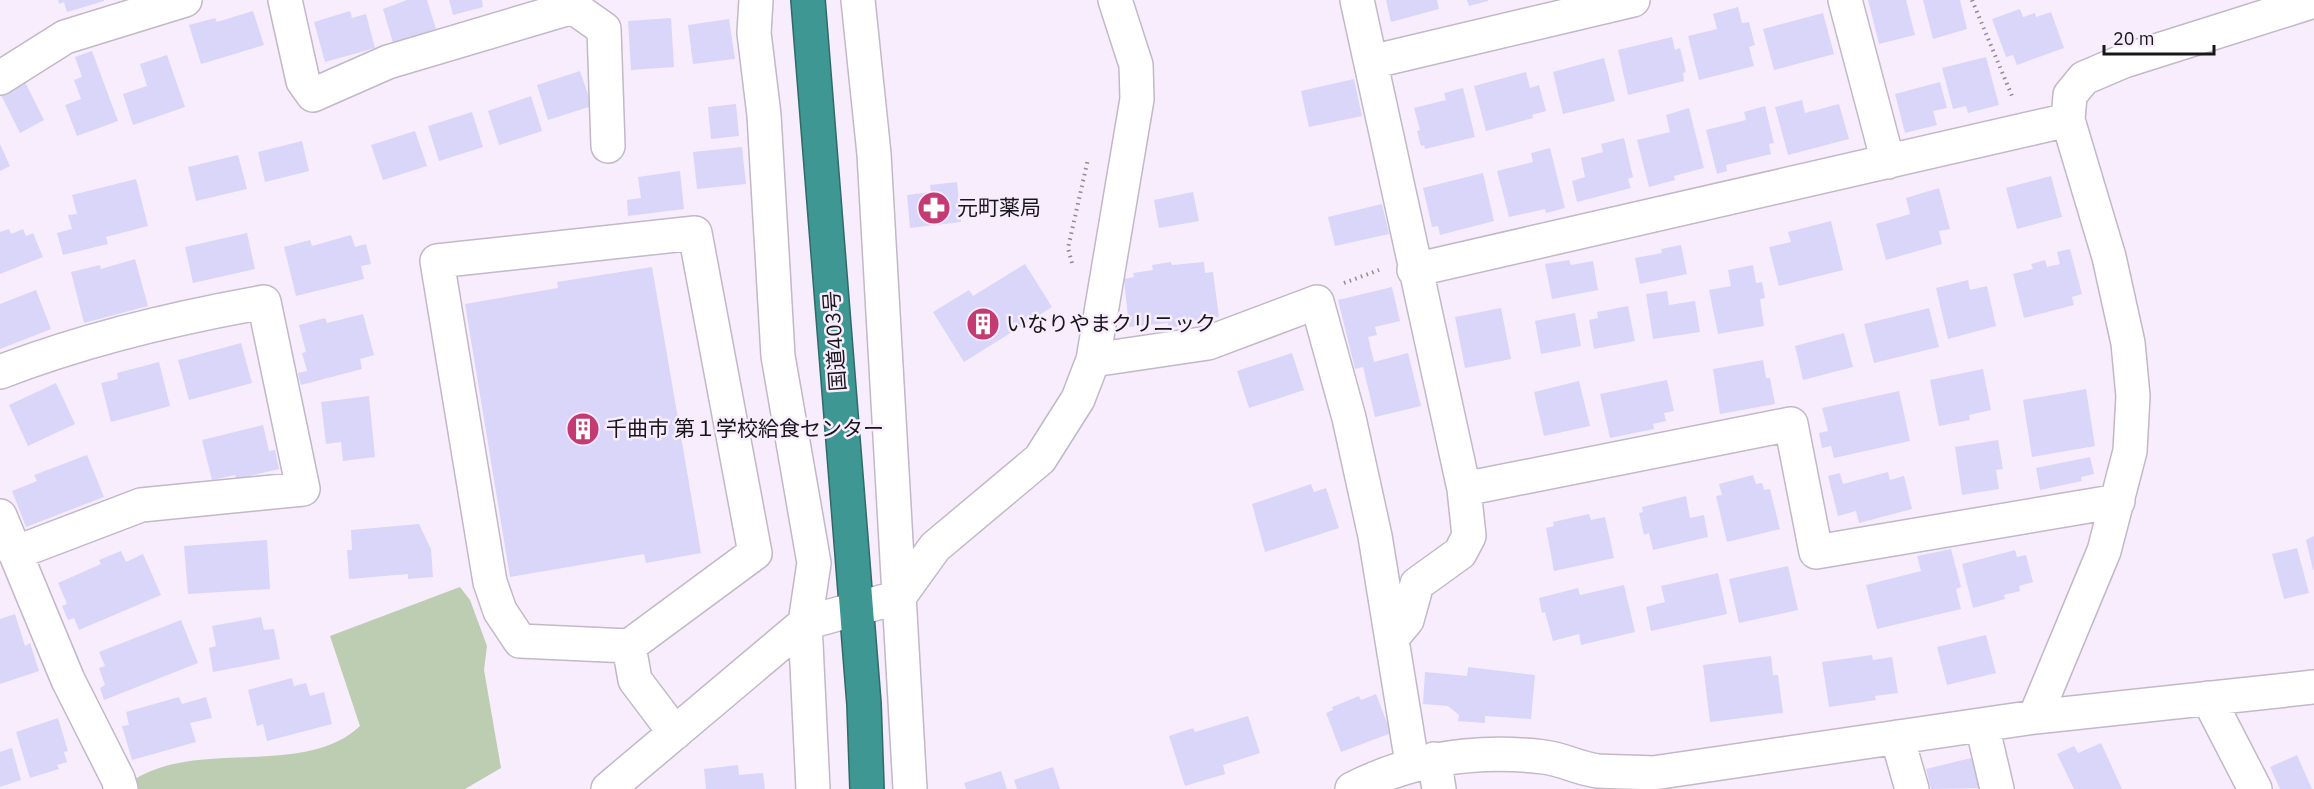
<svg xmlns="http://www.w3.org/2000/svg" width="2314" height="789" font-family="'IBM Plex Sans','Noto Sans JP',sans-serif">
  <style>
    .green { fill: #bccdb1 }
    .building { fill: #dad6fa }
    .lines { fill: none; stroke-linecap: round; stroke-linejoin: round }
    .minor-casing { stroke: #c2b8c8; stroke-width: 36 }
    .highway-casing { stroke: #316a69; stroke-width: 36 }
    .path { stroke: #928b96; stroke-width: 4; stroke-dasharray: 1.5 4.5; stroke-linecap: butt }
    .minor { stroke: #fff; stroke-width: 33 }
    .highway { stroke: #3e9793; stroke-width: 33 }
    .labels { text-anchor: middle; stroke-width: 5; stroke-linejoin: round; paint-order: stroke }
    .poi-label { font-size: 21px; fill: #19161b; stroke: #f7edfd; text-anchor: start }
    .street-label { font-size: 21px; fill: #19161b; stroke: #f7edfd }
  </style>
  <rect width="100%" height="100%" fill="#f7edfd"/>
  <path class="green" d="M 460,587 L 470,600 L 487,646 L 484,670 L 501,768 L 465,789 L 137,789 L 135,779 C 200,739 305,778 360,726 L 330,636 Z"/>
  <path class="building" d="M 58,0 L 104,0 L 104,1 L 67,12 L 64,2 L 59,4 Z
    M 407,0 L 427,0 L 436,29 L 393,43 L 383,9 Z
    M 449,0 L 482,0 L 483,7 L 453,15 Z
    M 1386,0 L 1437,0 L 1439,9 L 1391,22 Z
    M 1467,0 L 1488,0 L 1488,1 L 1469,6 Z
    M 1868,0 L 1906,0 L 1915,35 L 1879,44 Z
    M 1923,0 L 1960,0 L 1967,29 L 1933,39 Z
    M 1738,7 L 1742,23 L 1749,22 L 1755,45 L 1749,47 L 1754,66 L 1699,80 L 1688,36 L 1717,29 L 1713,14 Z
    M 2020,9 L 2023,17 L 2035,13 L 2036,17 L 2051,12 L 2064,48 L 2017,65 L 2013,55 L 2006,57 L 1992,19 Z
    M 253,11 L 264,45 L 201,64 L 189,25 L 215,18 L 217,22 Z
    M 350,11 L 352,18 L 366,14 L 375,48 L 325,62 L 314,22 Z
    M 1823,13 L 1834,54 L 1774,70 L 1763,29 Z
    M 671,18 L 674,67 L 631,70 L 628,21 Z
    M 729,19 L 735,59 L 693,64 L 688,25 Z
    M 1672,37 L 1675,50 L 1680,48 L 1686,72 L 1683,73 L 1684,81 L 1628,95 L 1618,50 Z
    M 92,51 L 118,121 L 77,136 L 65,105 L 81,99 L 74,80 L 82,77 L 75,57 Z
    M 167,55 L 185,107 L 133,125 L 123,94 L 147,86 L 140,64 Z
    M 1986,57 L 1999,105 L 1968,113 L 1966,106 L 1953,109 L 1942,68 Z
    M 1604,58 L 1615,101 L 1563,114 L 1553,72 Z
    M 580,71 L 592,106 L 548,120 L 537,85 Z
    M 1526,72 L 1530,88 L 1539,85 L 1546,111 L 1532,115 L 1533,118 L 1486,131 L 1474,86 Z
    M 1354,79 L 1362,116 L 1309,127 L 1301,91 Z
    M 25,82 L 44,120 L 20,133 L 1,95 Z
    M 1940,82 L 1947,108 L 1933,111 L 1937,125 L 1905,133 L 1895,94 Z
    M 1463,88 L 1475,137 L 1425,149 L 1424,145 L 1421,146 L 1417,131 L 1420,130 L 1414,108 L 1446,100 L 1444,93 Z
    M 531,96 L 542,131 L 499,145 L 488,111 Z
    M 1802,100 L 1805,113 L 1839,104 L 1849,139 L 1788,155 L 1775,107 Z
    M 736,104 L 739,136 L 711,139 L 708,107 Z
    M 1765,106 L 1774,143 L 1769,144 L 1771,154 L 1726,165 L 1727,171 L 1717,174 L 1706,130 L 1746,120 L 1744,112 Z
    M 1689,108 L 1704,168 L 1674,176 L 1675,180 L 1649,187 L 1637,140 L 1670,132 L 1666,115 Z
    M 472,112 L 483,147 L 439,161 L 428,126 Z
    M 415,131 L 427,166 L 383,180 L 371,145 Z
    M 1624,138 L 1633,177 L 1628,179 L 1631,188 L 1577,202 L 1572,181 L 1585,177 L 1581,158 L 1603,152 L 1601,144 Z
    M 302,141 L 309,171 L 265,182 L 258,152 Z
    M 0,144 L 10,166 L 0,171 Z
    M 742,147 L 746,184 L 697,189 L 693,152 Z
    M 1550,148 L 1565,208 L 1546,213 L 1545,209 L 1509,217 L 1497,171 L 1533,162 L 1531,153 Z
    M 238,155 L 247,189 L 196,201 L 188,167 Z
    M 680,171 L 684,209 L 628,216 L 627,200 L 641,198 L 638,177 Z
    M 1483,173 L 1494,221 L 1440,235 L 1438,226 L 1432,227 L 1423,188 Z
    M 2051,176 L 2062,217 L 2017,229 L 2006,188 Z
    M 136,179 L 148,226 L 106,237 L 108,244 L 63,255 L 57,233 L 72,229 L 68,215 L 77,214 L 72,195 Z
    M 957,182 L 961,222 L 910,228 L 907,195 L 931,192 L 930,185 Z
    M 1939,188 L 1950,229 L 1939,231 L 1942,244 L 1886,260 L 1876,224 L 1910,214 L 1906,198 Z
    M 1193,192 L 1199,221 L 1159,228 L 1154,200 Z
    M 1382,204 L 1389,234 L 1335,246 L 1328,217 Z
    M 1831,221 L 1843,270 L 1779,286 L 1769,247 L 1791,242 L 1788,232 Z
    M 9,229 L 11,234 L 23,229 L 26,236 L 33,233 L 43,257 L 0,274 L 0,232 Z
    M 247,233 L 255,269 L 193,283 L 185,247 Z
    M 351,235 L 355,247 L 366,244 L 371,264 L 361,266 L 364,279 L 296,296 L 284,247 L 310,240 L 312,246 Z
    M 1681,245 L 1687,274 L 1640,284 L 1635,258 L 1662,253 L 1661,249 Z
    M 2070,249 L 2082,294 L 2072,297 L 2074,305 L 2024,318 L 2013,274 L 2033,269 L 2031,264 L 2045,260 L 2047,267 L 2060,264 L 2057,252 Z
    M 135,259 L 148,306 L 84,323 L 71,272 L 100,265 L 101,269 Z
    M 1569,260 L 1571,265 L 1593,261 L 1598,290 L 1552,299 L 1545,264 Z
    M 1171,262 L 1172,265 L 1204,262 L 1205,273 L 1213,272 L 1219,317 L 1184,322 L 1184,326 L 1168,328 L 1168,323 L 1129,327 L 1124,279 L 1134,277 L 1133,273 L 1153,270 L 1152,265 Z
    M 1025,264 L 1052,307 L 964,362 L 933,312 L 969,290 L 973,296 Z
    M 1753,265 L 1756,283 L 1762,282 L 1765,298 L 1760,299 L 1764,326 L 1718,334 L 1709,290 L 1731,286 L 1728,270 Z
    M 652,267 L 701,553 L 646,563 L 644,554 L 510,577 L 465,304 L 558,288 L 557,282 Z
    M 1968,280 L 1970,290 L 1987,286 L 1996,326 L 1948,339 L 1936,288 Z
    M 1392,287 L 1400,321 L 1375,327 L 1377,335 L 1368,337 L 1374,362 L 1408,353 L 1421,406 L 1375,417 L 1363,367 L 1355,369 L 1338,300 Z
    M 36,290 L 51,329 L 0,349 L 0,304 Z
    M 1667,291 L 1669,305 L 1695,301 L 1700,332 L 1653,339 L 1646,294 Z
    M 1628,306 L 1635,341 L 1594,349 L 1589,320 L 1598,318 L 1597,312 Z
    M 1501,308 L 1511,359 L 1465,368 L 1455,317 Z
    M 1929,308 L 1939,347 L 1874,363 L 1864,324 Z
    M 1575,313 L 1581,346 L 1541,354 L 1535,321 Z
    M 363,314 L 374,355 L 360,359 L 362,369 L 301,385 L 298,373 L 307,371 L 302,353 L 306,352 L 299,325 L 325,318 L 327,323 Z
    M 1844,333 L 1853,367 L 1803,380 L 1795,346 Z
    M 241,343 L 252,383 L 189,400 L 178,360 Z
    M 1292,353 L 1304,390 L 1249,408 L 1237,371 Z
    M 1763,360 L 1766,378 L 1770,378 L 1775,404 L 1720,414 L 1713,369 Z
    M 159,362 L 170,406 L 111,422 L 101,383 L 118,379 L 117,373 Z
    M 1983,369 L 1991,410 L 1969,415 L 1970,420 L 1939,426 L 1930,380 Z
    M 1667,380 L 1674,411 L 1664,413 L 1666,421 L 1653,424 L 1654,429 L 1610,438 L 1600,394 Z
    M 1579,381 L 1590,426 L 1544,436 L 1534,392 Z
    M 56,383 L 75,424 L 28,446 L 9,405 Z
    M 2086,389 L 2095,446 L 2032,457 L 2023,400 Z
    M 1899,391 L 1910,441 L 1834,458 L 1831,446 L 1822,448 L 1819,433 L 1828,431 L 1822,408 Z
    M 369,396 L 375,457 L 343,461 L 341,442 L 326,444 L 321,402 Z
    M 263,425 L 269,451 L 275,450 L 279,469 L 237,479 L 235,475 L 212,480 L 202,440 Z
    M 1998,440 L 2003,469 L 1996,470 L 1999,489 L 1962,495 L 1955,447 Z
    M 87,455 L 104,497 L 26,527 L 12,491 L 37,481 L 34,475 Z
    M 2090,457 L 2094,474 L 2081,477 L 2082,481 L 2040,490 L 2036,468 Z
    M 1888,472 L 1890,480 L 1904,476 L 1912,509 L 1859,523 L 1856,511 L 1838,516 L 1828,476 L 1840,473 L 1843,484 Z
    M 1753,475 L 1756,484 L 1762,483 L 1764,490 L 1770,489 L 1780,529 L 1727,542 L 1716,496 L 1722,495 L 1719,484 Z
    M 1311,484 L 1314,492 L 1326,488 L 1339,528 L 1265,552 L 1252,504 Z
    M 1686,496 L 1690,518 L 1704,515 L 1708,537 L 1653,550 L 1649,533 L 1644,535 L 1639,513 L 1643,512 L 1642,507 Z
    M 1589,514 L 1591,520 L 1605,517 L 1614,558 L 1554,571 L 1546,528 L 1554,526 L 1553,522 Z
    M 419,524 L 431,549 L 433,577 L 408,579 L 408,574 L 349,579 L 347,550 L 352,550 L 351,530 Z
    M 2314,536 L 2314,570 L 2313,570 L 2306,540 Z
    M 267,540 L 270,589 L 188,594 L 184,546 Z
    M 2297,548 L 2309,593 L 2284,599 L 2272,554 Z
    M 1951,549 L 1961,587 L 1956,589 L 1961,609 L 1877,629 L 1866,585 L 1921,571 L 1917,556 Z
    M 2015,550 L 2017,557 L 2026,555 L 2033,582 L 2019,586 L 2020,591 L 2004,595 L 2005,599 L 1973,608 L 1962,564 Z
    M 121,551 L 126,562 L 143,554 L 161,595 L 79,630 L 74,618 L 68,620 L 62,606 L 67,604 L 58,583 L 101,564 L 99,560 Z
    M 1788,566 L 1798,610 L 1739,623 L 1729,579 Z
    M 1718,573 L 1727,614 L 1651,631 L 1646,607 L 1665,602 L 1661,586 Z
    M 1624,585 L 1635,632 L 1581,645 L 1579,634 L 1553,641 L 1545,612 L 1542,613 L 1539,598 L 1578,588 L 1580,595 Z
    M 15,614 L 25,646 L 30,643 L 39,671 L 0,684 L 0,619 Z
    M 261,617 L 264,630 L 274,629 L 280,659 L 213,672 L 209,648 L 216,646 L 212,626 Z
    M 181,620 L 198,663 L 104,700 L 100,688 L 105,685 L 99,668 L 105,666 L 99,652 Z
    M 1986,635 L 1996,673 L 1947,685 L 1937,647 Z
    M 1872,655 L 1873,660 L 1892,657 L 1898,693 L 1875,696 L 1876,700 L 1829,707 L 1822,662 Z
    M 1771,656 L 1773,675 L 1778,675 L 1783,713 L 1710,722 L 1703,665 Z
    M 1468,667 L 1535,675 L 1531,719 L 1485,716 L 1485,723 L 1458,721 L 1459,715 L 1448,706 L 1423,704 L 1425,672 L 1467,676 Z
    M 292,678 L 294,686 L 306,683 L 310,696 L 324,692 L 332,724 L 267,741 L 263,724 L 257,726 L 248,690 Z
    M 1376,694 L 1391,733 L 1341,752 L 1326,713 L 1333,710 L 1332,707 L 1359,696 L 1361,700 Z
    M 179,697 L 182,704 L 206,697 L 212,718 L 190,723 L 196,742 L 132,760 L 122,726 L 129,725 L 126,712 Z
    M 1248,716 L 1260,753 L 1223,765 L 1225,774 L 1185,786 L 1169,736 L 1193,728 L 1195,732 Z
    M 58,718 L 68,751 L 64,752 L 67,762 L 57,765 L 59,769 L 30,778 L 16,732 Z
    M 2101,743 L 2122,789 L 2074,789 L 2057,754 L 2074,746 L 2078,753 Z
    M 12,748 L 21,780 L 0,787 L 0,752 Z
    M 2297,755 L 2312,789 L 2280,789 L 2270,767 Z
    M 1975,757 L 1983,788 L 1931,789 L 1926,769 Z
    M 738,765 L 739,775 L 763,773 L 765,789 L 706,789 L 704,769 Z
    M 1053,767 L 1060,789 L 1017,789 L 1014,780 Z
    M 1001,771 L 1007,789 L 966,789 L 964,783 Z"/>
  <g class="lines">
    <defs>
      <path id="minor" d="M 285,0 L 303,81 L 313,95 L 388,62 L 573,7 L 604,29 L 608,146
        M 756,0 L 754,33 L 764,115 L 778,356 L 814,563 L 805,623 L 813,789
        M 858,0 L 874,154 L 910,789
        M 1357,0 L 1464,489 L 1469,536 L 1460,553 L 1417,584 L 1407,620 L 1392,638
        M 1845,0 L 1888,162
        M 1371,62 L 1633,0
        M 0,78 L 65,37 L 185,0
        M 1414,270 L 2068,120
        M 1093,360 L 1208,343 L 1317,302 L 1349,418 L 1375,536 L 1412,763
        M 0,372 C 85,339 174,318 264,302 L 303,489 L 141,505 L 15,553
        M 1464,489 L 1791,424 L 1816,552 L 2118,501
        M 0,516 L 68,680 L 118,779 L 121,789
        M 629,646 L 520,641 L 500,611 L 490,582 L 437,261 L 695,233 L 755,553 L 629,646 L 635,680 L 675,733
        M 2208,698 L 2255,789
        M 2035,717 L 2104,551 L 2130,451 L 2133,396 L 2128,343 L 2109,257 L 2068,120 L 2070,95 L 2084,78 L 2124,61 L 2314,1
        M 1982,725 L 1997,789
        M 1897,737 L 1912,789
        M 1434,759 L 1439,789
        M 608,789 L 805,623 L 899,597 L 935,547 L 1040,459 L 1078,399 L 1093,360 L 1137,99 L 1136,65 L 1115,0
        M 1352,789 C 1413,758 1477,749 1544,757 C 1562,759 1580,769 1598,771 C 1616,772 1635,772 1653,773 L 2035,717 L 2314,687"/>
      <path id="highway" d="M 808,0 L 864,704 L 867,789"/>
    </defs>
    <use href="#minor" class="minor-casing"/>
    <use href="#highway" class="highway-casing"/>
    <path class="path" d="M 1972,0 L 2012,96
      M 1072,263 L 1068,248 L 1088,159
      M 1344,283 L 1379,270"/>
    <use href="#minor" class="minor"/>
    <use href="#highway" class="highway"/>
  </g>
  <defs>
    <symbol id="pharmacy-disc" viewBox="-11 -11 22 22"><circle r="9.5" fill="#c43a72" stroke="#f7edfd"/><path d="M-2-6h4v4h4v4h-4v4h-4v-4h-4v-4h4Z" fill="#fff"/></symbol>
    <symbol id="building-disc" viewBox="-11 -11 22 22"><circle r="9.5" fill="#c43a72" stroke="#f7edfd"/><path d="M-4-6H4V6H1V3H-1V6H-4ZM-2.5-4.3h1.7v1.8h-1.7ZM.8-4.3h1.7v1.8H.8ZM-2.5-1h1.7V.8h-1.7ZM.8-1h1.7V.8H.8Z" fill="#fff"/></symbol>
  </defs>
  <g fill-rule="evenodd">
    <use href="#pharmacy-disc" x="915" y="189" width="38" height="38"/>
    <use href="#building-disc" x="964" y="305" width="38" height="38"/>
    <use href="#building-disc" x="564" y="410" width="38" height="38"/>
  </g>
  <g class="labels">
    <g class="poi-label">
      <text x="957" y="215">元町薬局</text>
      <text x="1006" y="331">いなりやまクリニック</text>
      <text x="606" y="436">千曲市 第１学校給食センター</text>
    </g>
    <g class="street-label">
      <text transform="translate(835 341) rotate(-94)" y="7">国道403号</text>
    </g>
  </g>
  <path d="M2104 45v9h110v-9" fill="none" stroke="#19161b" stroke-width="3"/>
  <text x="2113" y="45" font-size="18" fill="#19161b" stroke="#f7edfd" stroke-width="4.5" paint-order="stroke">20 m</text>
</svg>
